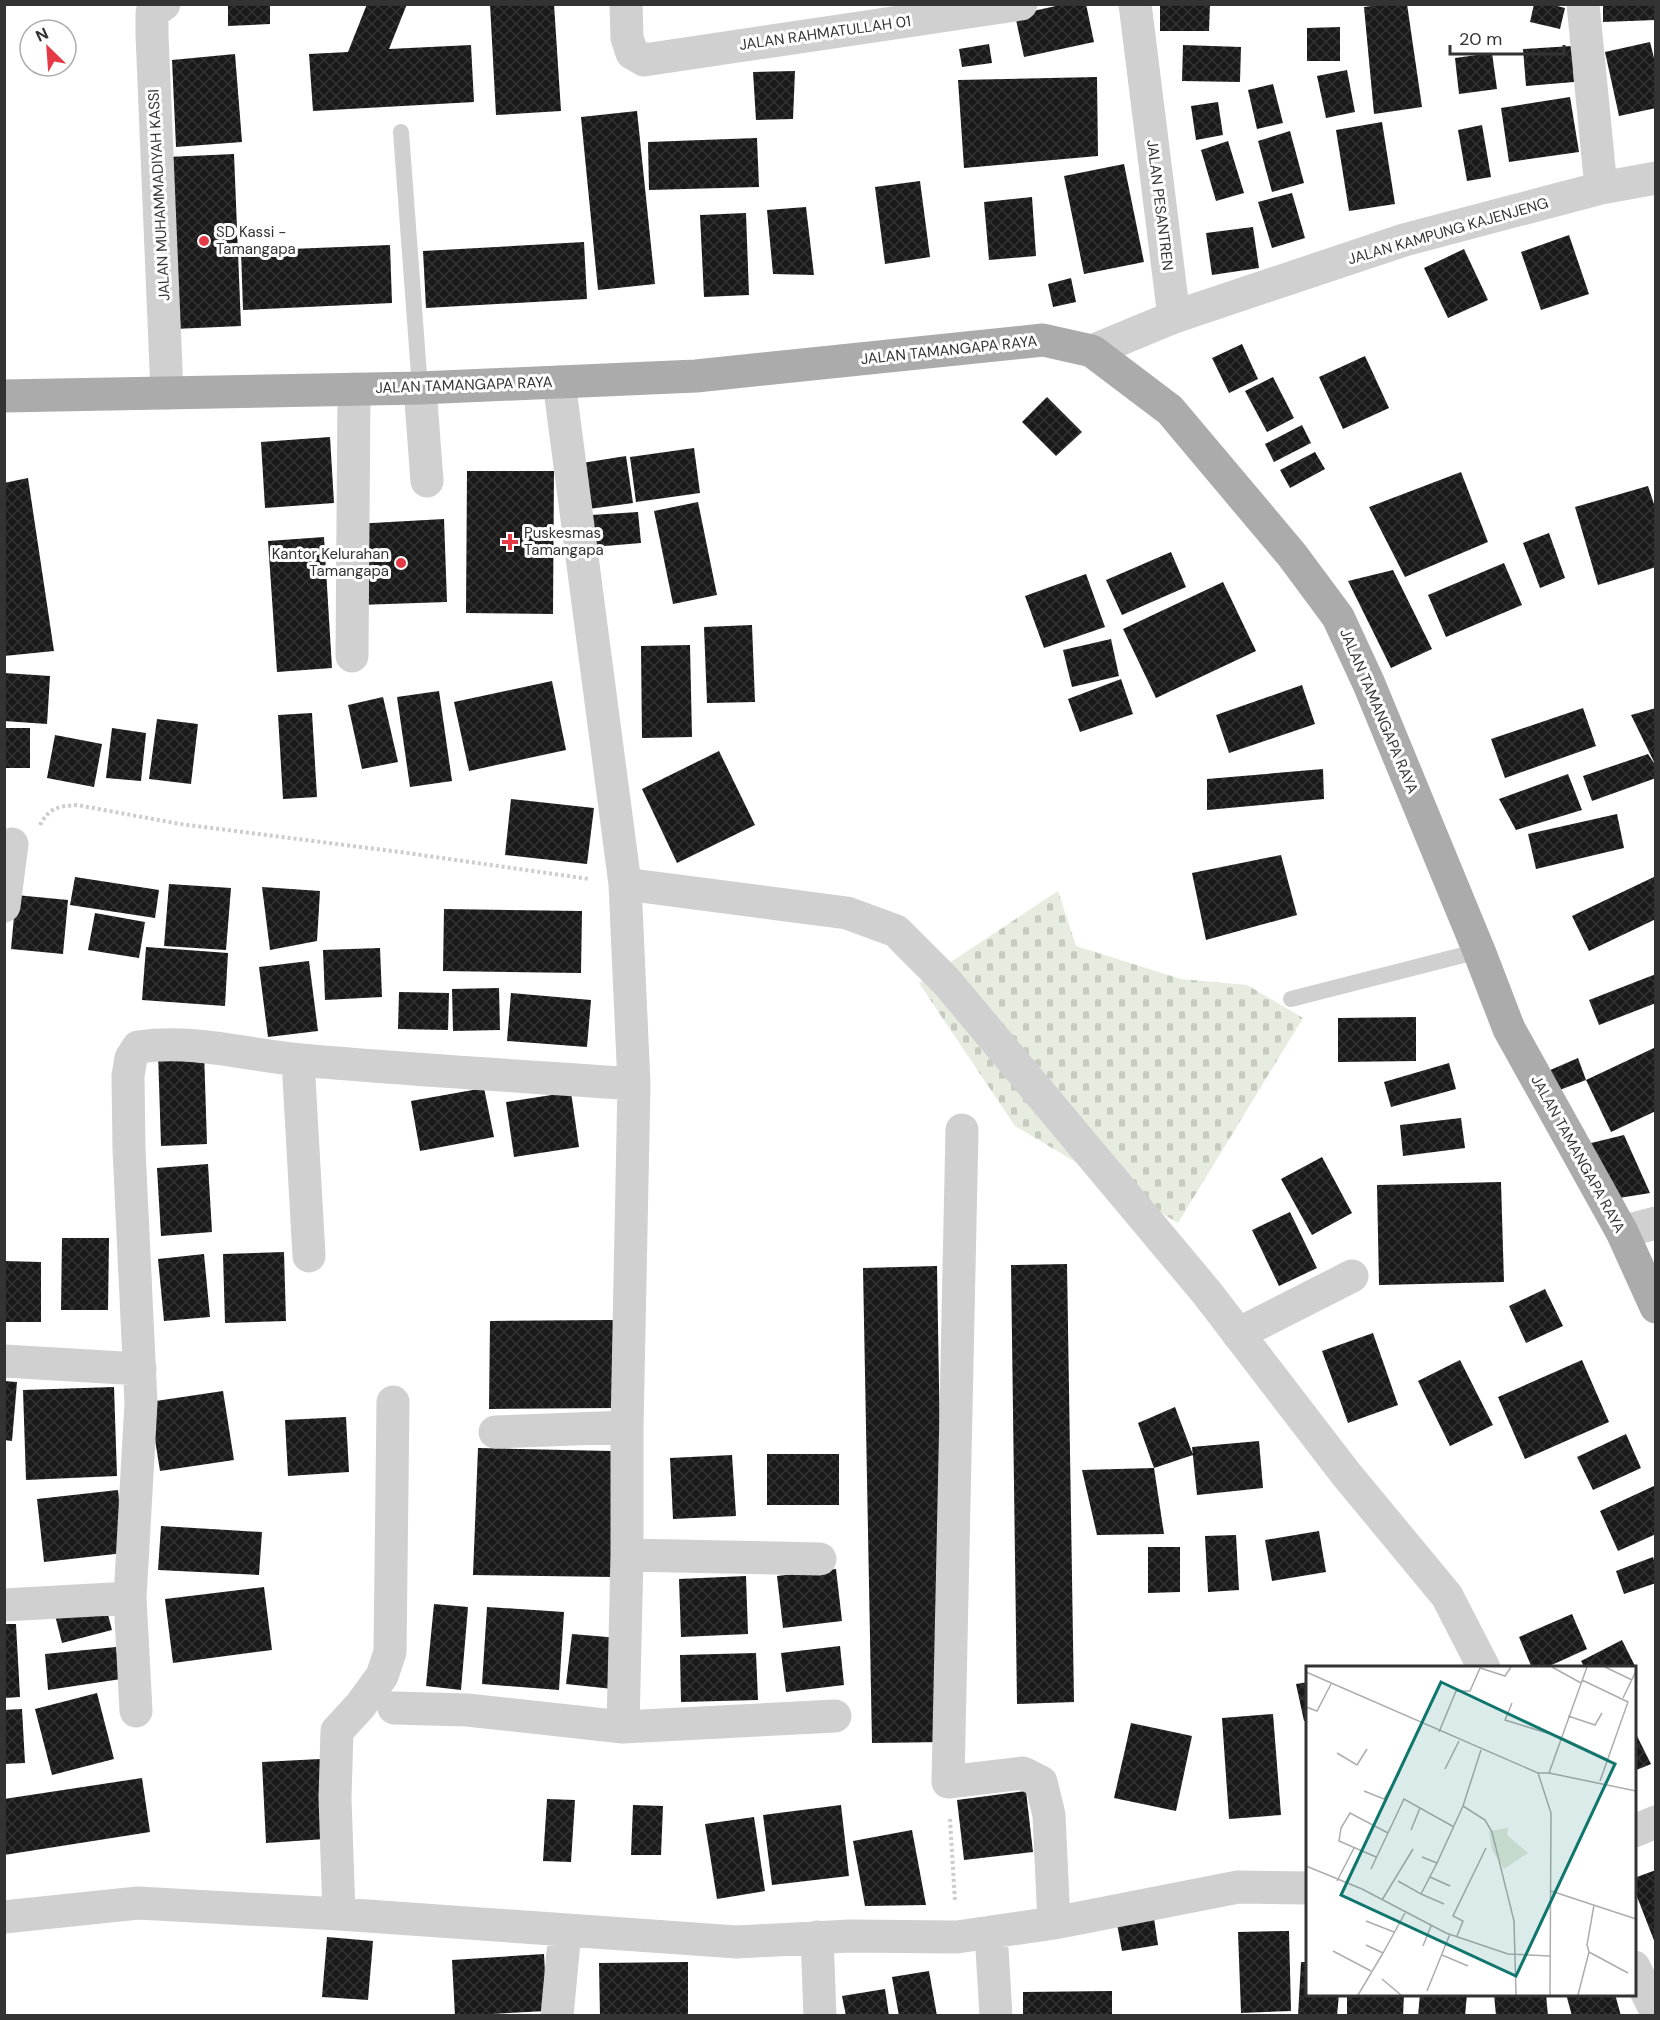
<svg xmlns="http://www.w3.org/2000/svg" width="1660" height="2020" font-family="'DM Sans',sans-serif">
  <style>
    .cemetery { fill: url(#cemetery-stones) }
    .building { fill: url(#building-cross-hatch) }
    .lines { fill: none; stroke-linecap: round; stroke-linejoin: round }
    .path { stroke: #cdcdcd; stroke-width: 4; stroke-dasharray: 3 3; stroke-linecap: butt }
    .lane { stroke: #d0d0d0; stroke-width: 16 }
    .street { stroke: #d0d0d0; stroke-width: 33 }
    .primary { stroke: #ababab; stroke-width: 33 }
    .poi-dot { fill: #e63946; stroke: #fff; stroke-width: 2 }
    .labels { text-anchor: middle; stroke-width: 6; stroke-linejoin: round; paint-order: stroke }
    .street-label { font-size: 15px; fill: #333; stroke: #fff }
    .poi-label { font-size: 15px; fill: #333; stroke: #fff; text-anchor: start }
    .inset-road { fill: none; stroke: #adadad; stroke-width: 1.5 }
    .view { fill: #0f766e; fill-opacity: 0.15; stroke: #0f766e; stroke-width: 3 }
    .inset-edge { fill: none; stroke: #333; stroke-width: 3 }
  </style>
  <defs>
    <pattern id="cemetery-stones" width="16" height="16" patternUnits="userSpaceOnUse" patternTransform="scale(1.5)"><rect width="16" height="16" fill="#e6ecdf"/><path d="M2 7V4a2 2 0 0 1 4 0v3zM10 15v-3a2 2 0 0 1 4 0v3z" fill="#c6cbc0"/></pattern>
    <pattern id="building-cross-hatch" width="8" height="8" patternUnits="userSpaceOnUse" patternTransform="scale(1.5)"><rect width="8" height="8" fill="#1a1a1a"/><path d="M0 0l8 8M0 8l8-8" fill="none" stroke="#333"/></pattern>
  </defs>
  <rect width="100%" height="100%" fill="#fff"/>
  <path class="cemetery" d="M 1058,891 L 1076,946 L 1181,979 L 1247,985 L 1303,1018 L 1178,1223 L 1015,1126 L 919,983 Z"/>
  <path class="building" d="M 228,4 L 270,4 L 270,24 L 228,26 Z
    M 367,4 L 407,4 L 389,49 L 471,45 L 474,102 L 313,111 L 309,54 L 348,52 Z
    M 490,4 L 554,4 L 561,111 L 496,115 Z
    M 1065,4 L 1086,4 L 1094,42 L 1024,57 L 1015,15 Z
    M 1160,4 L 1210,4 L 1209,31 L 1160,31 Z
    M 1387,4 L 1407,4 L 1422,107 L 1374,114 L 1364,7 Z
    M 1534,4 L 1549,4 L 1565,8 L 1560,29 L 1530,22 Z
    M 1603,4 L 1656,4 L 1656,20 L 1603,22 Z
    M 1340,27 L 1340,61 L 1307,61 L 1307,28 Z
    M 1650,42 L 1656,66 L 1656,108 L 1619,116 L 1605,52 Z
    M 989,44 L 992,63 L 962,67 L 959,49 Z
    M 1183,45 L 1241,47 L 1240,82 L 1182,81 Z
    M 1572,46 L 1574,82 L 1526,86 L 1523,49 Z
    M 1492,53 L 1497,89 L 1459,94 L 1455,58 Z
    M 235,54 L 242,142 L 176,147 L 172,60 Z
    M 1347,70 L 1355,112 L 1326,118 L 1317,76 Z
    M 795,71 L 793,119 L 756,120 L 753,72 Z
    M 1097,77 L 1098,156 L 964,168 L 958,80 Z
    M 1273,84 L 1283,123 L 1257,129 L 1248,90 Z
    M 1570,97 L 1579,152 L 1509,162 L 1501,108 Z
    M 1218,102 L 1223,135 L 1196,140 L 1191,106 Z
    M 637,111 L 655,284 L 598,290 L 581,117 Z
    M 1382,122 L 1395,204 L 1349,211 L 1336,130 Z
    M 1482,125 L 1491,177 L 1467,181 L 1458,130 Z
    M 1290,131 L 1304,183 L 1272,192 L 1258,141 Z
    M 757,138 L 759,187 L 649,190 L 648,142 Z
    M 1228,141 L 1244,193 L 1216,201 L 1201,150 Z
    M 234,154 L 241,326 L 174,329 L 167,157 Z
    M 1124,164 L 1144,262 L 1084,274 L 1064,176 Z
    M 920,181 L 930,257 L 885,264 L 875,187 Z
    M 1292,193 L 1305,238 L 1272,248 L 1258,202 Z
    M 1032,197 L 1036,256 L 989,260 L 984,202 Z
    M 806,207 L 814,275 L 773,274 L 767,210 Z
    M 746,213 L 749,295 L 704,297 L 700,215 Z
    M 1253,227 L 1259,268 L 1212,275 L 1206,233 Z
    M 1569,235 L 1589,294 L 1541,310 L 1521,252 Z
    M 584,242 L 587,299 L 426,308 L 423,251 Z
    M 390,245 L 392,303 L 243,310 L 241,251 Z
    M 1464,249 L 1488,300 L 1448,318 L 1424,268 Z
    M 1071,278 L 1076,302 L 1053,307 L 1048,284 Z
    M 1242,344 L 1258,379 L 1229,393 L 1212,358 Z
    M 1365,356 L 1389,408 L 1343,429 L 1319,377 Z
    M 1273,377 L 1294,418 L 1267,432 L 1245,391 Z
    M 1047,397 L 1082,432 L 1056,456 L 1022,422 Z
    M 1302,425 L 1311,443 L 1274,462 L 1265,444 Z
    M 330,437 L 334,503 L 265,508 L 261,442 Z
    M 694,448 L 700,493 L 636,502 L 630,457 Z
    M 1315,452 L 1325,469 L 1290,488 L 1280,470 Z
    M 626,456 L 633,503 L 589,509 L 582,463 Z
    M 467,471 L 554,471 L 553,614 L 466,613 Z
    M 1461,472 L 1488,542 L 1405,577 L 1369,507 Z
    M 28,478 L 54,651 L 4,656 L 4,483 Z
    M 1648,486 L 1656,510 L 1656,567 L 1598,585 L 1575,507 Z
    M 698,502 L 717,595 L 673,604 L 654,511 Z
    M 638,512 L 641,543 L 593,547 L 591,515 Z
    M 444,519 L 447,602 L 358,605 L 354,524 Z
    M 1549,533 L 1565,578 L 1540,588 L 1523,543 Z
    M 324,537 L 332,668 L 277,672 L 268,541 Z
    M 1171,552 L 1186,587 L 1122,615 L 1106,580 Z
    M 1504,563 L 1522,605 L 1446,637 L 1428,595 Z
    M 1393,570 L 1432,649 L 1391,668 L 1348,581 Z
    M 1086,574 L 1105,627 L 1044,648 L 1025,596 Z
    M 1223,582 L 1256,651 L 1156,698 L 1123,629 Z
    M 752,625 L 755,702 L 707,703 L 704,627 Z
    M 1111,639 L 1119,676 L 1072,687 L 1063,650 Z
    M 690,645 L 692,737 L 642,738 L 641,646 Z
    M 4,673 L 50,676 L 47,724 L 4,721 Z
    M 1121,679 L 1133,714 L 1080,732 L 1068,699 Z
    M 552,681 L 566,750 L 469,771 L 454,702 Z
    M 1302,685 L 1315,724 L 1229,753 L 1216,715 Z
    M 439,691 L 452,781 L 410,787 L 397,697 Z
    M 383,697 L 398,762 L 362,769 L 348,705 Z
    M 1583,708 L 1596,746 L 1505,778 L 1491,739 Z
    M 1656,708 L 1656,766 L 1631,715 Z
    M 312,713 L 317,797 L 283,799 L 278,715 Z
    M 157,719 L 198,724 L 191,784 L 149,779 Z
    M 4,728 L 30,728 L 30,768 L 4,768 Z
    M 112,728 L 146,733 L 141,781 L 106,778 Z
    M 55,735 L 102,744 L 94,787 L 47,778 Z
    M 719,751 L 755,825 L 677,863 L 642,789 Z
    M 1648,754 L 1656,766 L 1656,778 L 1592,801 L 1583,776 Z
    M 1323,769 L 1324,799 L 1207,810 L 1207,779 Z
    M 1568,774 L 1582,810 L 1516,830 L 1499,799 Z
    M 511,799 L 594,808 L 587,864 L 505,855 Z
    M 1617,814 L 1624,848 L 1536,869 L 1528,834 Z
    M 1281,855 L 1297,915 L 1206,940 L 1192,873 Z
    M 1656,876 L 1656,919 L 1589,951 L 1572,916 Z
    M 75,877 L 159,890 L 155,918 L 70,905 Z
    M 169,884 L 231,888 L 226,950 L 164,946 Z
    M 262,887 L 320,891 L 317,941 L 270,950 Z
    M 16,895 L 68,900 L 63,954 L 11,949 Z
    M 444,909 L 582,911 L 581,973 L 443,971 Z
    M 95,913 L 145,922 L 139,958 L 88,950 Z
    M 146,947 L 228,953 L 225,1006 L 142,1000 Z
    M 380,948 L 382,997 L 325,1000 L 323,950 Z
    M 309,961 L 318,1031 L 268,1037 L 259,967 Z
    M 1656,974 L 1656,1003 L 1599,1025 L 1589,1000 Z
    M 499,988 L 500,1030 L 453,1031 L 452,989 Z
    M 399,992 L 449,993 L 448,1030 L 398,1029 Z
    M 511,993 L 591,1000 L 587,1047 L 507,1041 Z
    M 1416,1017 L 1416,1061 L 1338,1062 L 1338,1018 Z
    M 1656,1047 L 1656,1111 L 1611,1132 L 1586,1080 Z
    M 204,1051 L 207,1144 L 161,1146 L 158,1052 Z
    M 1578,1058 L 1586,1080 L 1557,1091 L 1548,1071 Z
    M 1449,1063 L 1456,1089 L 1391,1107 L 1384,1082 Z
    M 484,1088 L 494,1137 L 420,1151 L 411,1101 Z
    M 571,1092 L 579,1147 L 514,1157 L 506,1102 Z
    M 1461,1118 L 1465,1148 L 1403,1156 L 1400,1125 Z
    M 1624,1135 L 1650,1193 L 1619,1198 L 1587,1144 Z
    M 1322,1157 L 1352,1213 L 1312,1235 L 1281,1179 Z
    M 208,1164 L 212,1232 L 161,1236 L 157,1168 Z
    M 1501,1182 L 1504,1282 L 1379,1285 L 1377,1185 Z
    M 1290,1212 L 1317,1268 L 1279,1286 L 1252,1230 Z
    M 62,1238 L 109,1238 L 108,1310 L 61,1310 Z
    M 284,1252 L 286,1321 L 225,1323 L 223,1254 Z
    M 204,1254 L 210,1317 L 164,1321 L 158,1259 Z
    M 4,1261 L 41,1262 L 41,1322 L 4,1322 Z
    M 1067,1264 L 1074,1702 L 1017,1704 L 1011,1265 Z
    M 937,1266 L 945,1742 L 872,1743 L 863,1268 Z
    M 1545,1289 L 1563,1326 L 1526,1343 L 1509,1306 Z
    M 613,1320 L 614,1408 L 489,1409 L 490,1321 Z
    M 1373,1333 L 1398,1405 L 1348,1423 L 1322,1351 Z
    M 1460,1360 L 1493,1425 L 1450,1446 L 1418,1381 Z
    M 1582,1360 L 1609,1422 L 1525,1459 L 1498,1397 Z
    M 4,1381 L 17,1382 L 12,1441 L 4,1440 Z
    M 114,1387 L 117,1476 L 26,1480 L 23,1390 Z
    M 223,1391 L 234,1460 L 160,1471 L 149,1402 Z
    M 1175,1407 L 1193,1455 L 1154,1468 L 1138,1423 Z
    M 346,1417 L 349,1472 L 288,1476 L 285,1420 Z
    M 1626,1434 L 1641,1468 L 1593,1490 L 1577,1457 Z
    M 1259,1441 L 1263,1488 L 1197,1495 L 1192,1447 Z
    M 478,1448 L 611,1451 L 612,1577 L 473,1575 Z
    M 767,1454 L 839,1454 L 839,1505 L 767,1505 Z
    M 732,1455 L 736,1516 L 673,1519 L 670,1458 Z
    M 1154,1468 L 1164,1534 L 1097,1535 L 1082,1470 Z
    M 1656,1485 L 1656,1534 L 1618,1551 L 1600,1511 Z
    M 118,1490 L 124,1553 L 44,1562 L 37,1499 Z
    M 161,1526 L 262,1532 L 259,1575 L 158,1570 Z
    M 1319,1531 L 1326,1572 L 1272,1581 L 1265,1540 Z
    M 1236,1535 L 1239,1590 L 1208,1592 L 1205,1536 Z
    M 1148,1547 L 1180,1547 L 1180,1592 L 1148,1593 Z
    M 1653,1557 L 1656,1566 L 1656,1583 L 1624,1594 L 1616,1571 Z
    M 836,1569 L 842,1621 L 783,1628 L 777,1576 Z
    M 746,1576 L 748,1634 L 681,1637 L 679,1579 Z
    M 264,1587 L 272,1650 L 173,1663 L 165,1599 Z
    M 105,1603 L 112,1630 L 62,1643 L 55,1615 Z
    M 434,1604 L 468,1607 L 461,1690 L 426,1686 Z
    M 487,1607 L 564,1612 L 559,1690 L 482,1684 Z
    M 1572,1614 L 1587,1649 L 1545,1668 L 1532,1668 L 1519,1637 Z
    M 4,1624 L 16,1624 L 20,1697 L 4,1698 Z
    M 572,1634 L 619,1638 L 613,1689 L 566,1684 Z
    M 1622,1640 L 1637,1670 L 1634,1671 L 1634,1668 L 1585,1668 L 1581,1661 Z
    M 840,1646 L 844,1685 L 786,1692 L 781,1653 Z
    M 116,1647 L 121,1679 L 48,1690 L 45,1654 Z
    M 756,1653 L 758,1700 L 681,1702 L 680,1655 Z
    M 1308,1682 L 1308,1720 L 1304,1721 L 1296,1684 Z
    M 97,1693 L 114,1759 L 52,1775 L 35,1709 Z
    M 22,1709 L 25,1763 L 4,1764 L 4,1710 Z
    M 1273,1714 L 1281,1815 L 1229,1819 L 1222,1718 Z
    M 1131,1723 L 1192,1736 L 1176,1811 L 1114,1798 Z
    M 1634,1730 L 1651,1764 L 1634,1771 Z
    M 320,1759 L 325,1839 L 266,1843 L 262,1762 Z
    M 142,1778 L 150,1832 L 4,1855 L 4,1799 Z
    M 1026,1791 L 1033,1852 L 964,1860 L 957,1800 Z
    M 547,1799 L 575,1800 L 571,1862 L 543,1861 Z
    M 633,1805 L 663,1806 L 661,1855 L 631,1855 Z
    M 841,1805 L 849,1876 L 772,1885 L 763,1815 Z
    M 754,1817 L 765,1891 L 717,1899 L 705,1824 Z
    M 912,1830 L 926,1905 L 865,1906 L 853,1841 Z
    M 1656,1870 L 1656,1943 L 1655,1943 L 1634,1889 L 1634,1878 Z
    M 1154,1918 L 1158,1945 L 1122,1951 L 1117,1924 Z
    M 1289,1931 L 1291,2011 L 1241,2013 L 1238,1932 Z
    M 327,1937 L 373,1941 L 368,2000 L 322,1997 Z
    M 544,1954 L 547,2011 L 455,2016 L 452,1960 Z
    M 688,1962 L 688,2016 L 600,2016 L 599,1963 Z
    M 1301,1962 L 1308,1962 L 1308,1994 L 1339,1994 L 1337,2016 L 1298,2016 Z
    M 929,1971 L 937,2016 L 899,2016 L 892,1977 Z
    M 885,1989 L 889,2016 L 846,2016 L 842,1996 Z
    M 1112,1991 L 1112,2016 L 1023,2016 L 1023,1992 Z
    M 1347,1994 L 1404,1994 L 1403,2016 L 1347,2016 Z
    M 1420,1994 L 1467,1994 L 1465,2016 L 1418,2016 Z
    M 1494,1994 L 1546,1994 L 1548,2016 L 1496,2016 Z
    M 1566,1994 L 1615,1994 L 1621,2016 L 1572,2016 Z"/>
  <g class="lines">
    <path class="path" d="M 40,825 C 49,808 58,806 77,805 L 180,824 L 400,852 L 589,879
      M 950,1819 L 955,1901"/>
    <path class="lane" d="M 401,132 L 420,388
      M 1291,999 L 1479,951"/>
    <path class="street" d="M 164,4 L 152,13 L 152,35 L 167,393
      M 626,4 L 627,38 L 632,53 L 644,60 L 1021,4
      M 1583,4 L 1601,188
      M 1174,317 L 1404,240 L 1601,188 L 1656,178
      M 1092,351 L 1174,317 L 1135,4
      M 420,388 L 427,481
      M 352,656 L 354,389
      M 625,884 L 847,913 L 896,931 L 946,981 L 1207,1293 L 1346,1474 L 1447,1596 L 1484,1668
      M 4,906 L 12,844
      M 298,1060 L 309,1256
      M 962,1130 L 948,1782 L 1023,1773 L 1041,1782 L 1049,1815 L 1054,1923
      M 1622,1232 L 1656,1223
      M 1238,1334 L 1352,1276
      M 4,1361 L 140,1369
      M 495,1432 L 627,1427 L 634,1084 L 625,884 L 559,382
      M 627,1555 L 820,1559
      M 4,1605 L 130,1598
      M 394,1708 L 467,1710 L 623,1727 L 627,1555 L 627,1427
      M 136,1711 L 130,1598 L 141,1403 L 129,1149 L 128,1076 L 131,1058 L 138,1047 C 196,1039 245,1055 301,1060 C 412,1070 523,1076 634,1084
      M 623,1727 L 835,1716
      M 1634,1831 L 1656,1822
      M 339,1914 L 335,1798 L 337,1731 L 360,1706 L 382,1676 L 390,1652 L 393,1402
      M 4,1917 L 138,1903 L 339,1914 L 737,1942 L 849,1936 L 957,1937 L 1054,1923 L 1238,1887 L 1308,1888
      M 991,1932 L 996,2016
      M 817,1937 L 820,2016
      M 1634,1967 L 1656,2011
      M 557,2016 L 565,1931"/>
    <path class="primary" d="M 4,396 L 420,388 L 696,376 L 1043,340 L 1092,351 L 1170,410 L 1292,555 L 1338,617 L 1369,684 L 1479,951 L 1509,1029 L 1622,1232 L 1656,1307"/>
  </g>
  <g class="poi-dot">
    <circle cx="204" cy="241" r="6"/>
    <path d="M507 533h6v6h6v6h-6v6h-6v-6h-6v-6h6z"/>
    <circle cx="401" cy="563" r="6"/>
  </g>
  <g class="labels">
    <g class="street-label">
      <text transform="translate(825 33) rotate(-8)" y="5">JALAN RAHMATULLAH 01</text>
      <text transform="translate(159 195) rotate(-93)" y="5">JALAN MUHAMMADIYAH KASSI</text>
      <text transform="translate(1160 205) rotate(83)" y="5">JALAN PESANTREN</text>
      <text transform="translate(1448 231) rotate(-16)" y="5">JALAN KAMPUNG KAJENJENG</text>
      <text transform="translate(949 350) rotate(-6)" y="5">JALAN TAMANGAPA RAYA</text>
      <text transform="translate(464 385) rotate(-2)" y="5">JALAN TAMANGAPA RAYA</text>
      <text transform="translate(1379 711) rotate(67)" y="5">JALAN TAMANGAPA RAYA</text>
      <text transform="translate(1578 1154) rotate(61)" y="5">JALAN TAMANGAPA RAYA</text>
    </g>
    <g class="poi-label">
      <text x="216" y="237">SD Kassi -<tspan x="216" dy="17">Tamangapa</tspan></text>
      <text x="524" y="538">Puskesmas<tspan x="524" dy="17">Tamangapa</tspan></text>
      <text x="389" y="559" text-anchor="end">Kantor Kelurahan<tspan x="389" dy="17">Tamangapa</tspan></text>
    </g>
  </g>
  <g transform="translate(1306 1666)">
    <rect width="330" height="330" fill="#fff"/>
    <path d="M 202,162 L 201,169 L 222,187 L 198,203 L 186,184 L 183,165 Z" fill="#e6ecdf"/>
    <path class="inset-road" d="M 246,1 L 275,17M 299,1 L 326,14M 0,6 L 232,107 L 245,147 L 244,329M 276,14 L 322,36 L 294,115M 317,32 L 330,5M 206,37 L 199,54 L 254,71 L 301,93M 0,41 L 11,45 L 25,18M 262,50 L 289,59 L 296,47M 133,66 L 150,25 L 164,25 L 174,2 L 199,10 L 205,1M 31,87 L 51,99 L 61,83M 139,103 L 153,75M 232,107 L 243,107 L 281,1M 243,107 L 330,125M 58,125 L 78,133 L 94,106M 157,140 L 179,154 L 186,166 L 208,255 L 210,329M 105,164 L 114,142M 70,191 L 33,175 L 35,162 L 44,147 L 82,167M 116,191 L 131,197 L 157,140 L 175,84M 0,200 L 56,223 L 140,267 L 202,288 L 244,290M 65,203 L 98,133 L 148,161M 124,211 L 144,220M 31,215 L 48,182M 92,215 L 115,228 L 131,197M 245,225 L 330,253M 115,228 L 138,238M 76,234 L 107,183M 60,255 L 88,266M 151,270 L 157,255 L 147,250 L 180,182M 60,279 L 77,287 L 99,247M 117,280 L 125,260M 27,285 L 65,305M 283,286 L 322,307M 136,289 L 162,300M 76,313 L 95,329M 121,325 L 144,268M 52,329 L 77,287M 272,329 L 283,286 L 281,279 L 288,239"/>
    <path class="view" d="M 135,16 L 309,98 L 210,310 L 35,229 Z"/>
    <rect width="330" height="330" class="inset-edge"/>
  </g>
  <rect width="1660" height="2020" fill="none" stroke="#333333" stroke-width="12"/>
  <g transform="translate(48 48) rotate(335)"><circle r="28" fill="#ffffff" stroke="#adadad" stroke-width="1.5"/>
  <path d="M0-4.5L10 22L0 15L-10 22Z" fill="#e63946"/>
  <text y="-9" font-size="16" font-weight="bold" text-anchor="middle" fill="#333333">N</text>
  </g>
  <path d="M1450 45v9h114v-9" fill="none" stroke="#333333" stroke-width="3"/>
  <text x="1459" y="45" font-size="18" fill="#333333" stroke="#ffffff" stroke-width="4.5" paint-order="stroke">20 m</text>
</svg>
